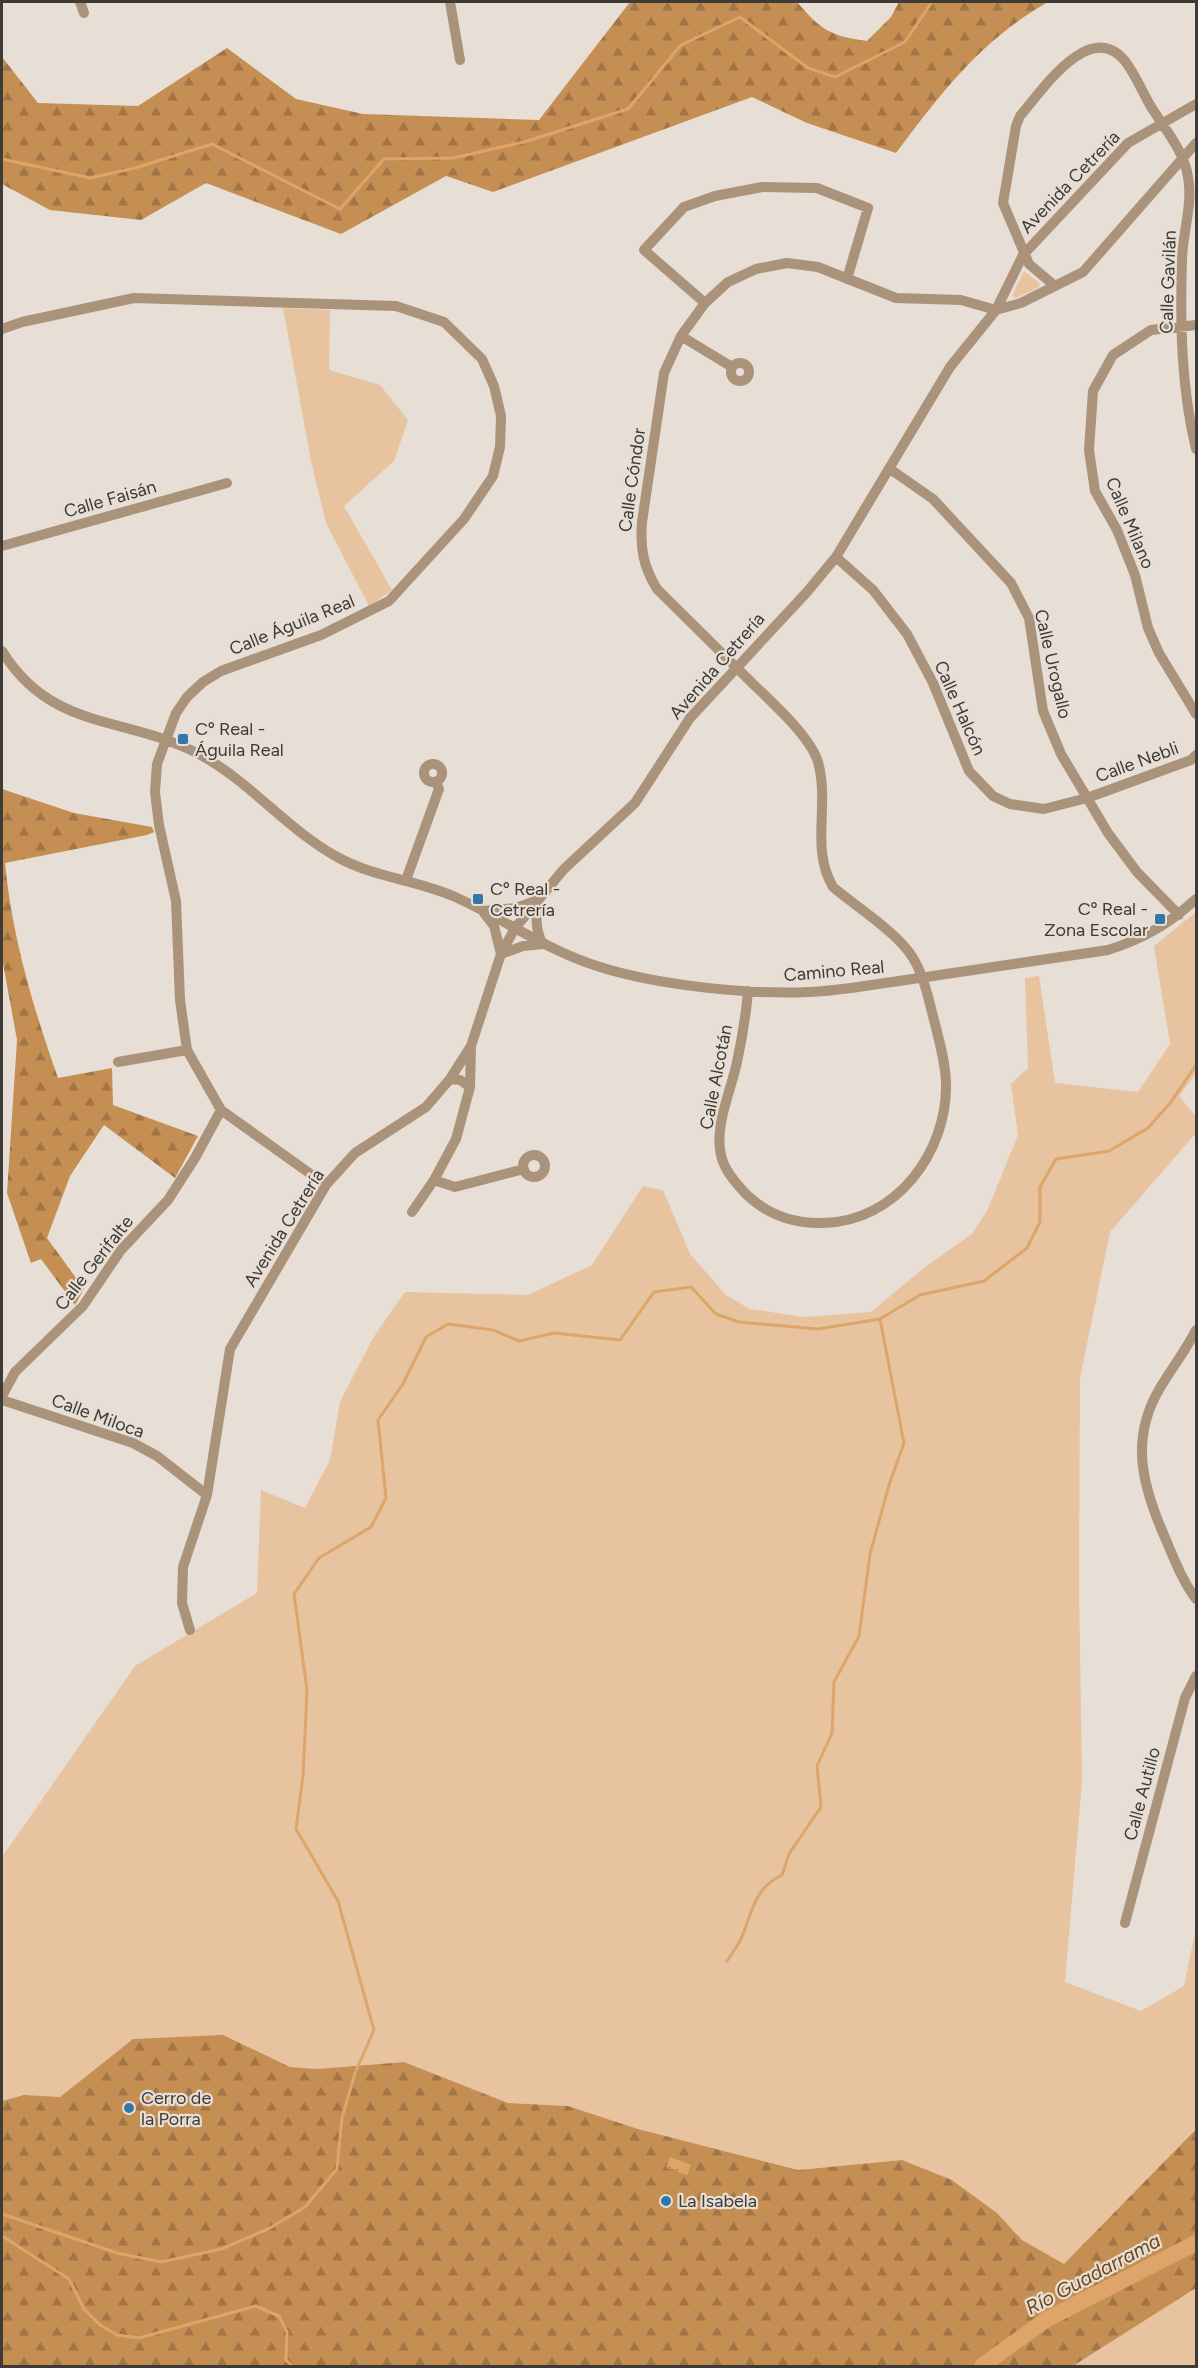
<svg xmlns="http://www.w3.org/2000/svg" width="1198" height="2368" font-family="Figtree,sans-serif">
  <style>
    .green { fill: #e7c3a0 }
    .forest { fill: url(#forest-firs) }
    .water { fill: url(#water-ripples) }
    .lines { fill: none; stroke-linecap: round; stroke-linejoin: round }
    .stream { stroke: #dea56a; stroke-width: 3 }
    .river { stroke: #dea56a; stroke-width: 16 }
    .street { stroke: #ab927a; stroke-width: 10 }
    .poi-dot { fill: #3376ac; stroke: #e7ded5; stroke-width: 2 }
    .labels { text-anchor: middle; stroke-width: 4.5; stroke-linejoin: round; paint-order: stroke }
    .street-label { font-size: 18px; fill: #3e3a36; stroke: #e7ded5 }
    .poi-label { font-size: 18px; fill: #3e3a36; stroke: #e7ded5; text-anchor: start }
    .water-label { font-size: 20px; font-style: italic; fill: #6d471b; stroke: #e7ded5 }
  </style>
  <defs>
    <pattern id="forest-firs" width="22" height="20" patternUnits="userSpaceOnUse" patternTransform="scale(1.5)"><rect width="22" height="20" fill="#c58e53"/><path d="M5 1l3.5 6h-7zM16 11l3.5 6h-7z" fill="#a17546"/></pattern>
    <pattern id="water-ripples" width="26" height="14" patternUnits="userSpaceOnUse" patternTransform="scale(1.5)"><rect width="26" height="14" fill="#dea56a"/><path d="M2 4q2-2 4 0t4 0M15 11q2-2 4 0t4 0" fill="none" stroke="#b58758"/></pattern>
  </defs>
  <rect width="100%" height="100%" fill="#e7ded5"/>
  <path class="green" d="M 1024,271 L 1040,284 L 1039,287 L 1016,298 L 1012,296 Z
    M 283,308 L 330,310 L 329,370 L 380,385 L 408,420 L 394,461 L 344,506 L 392,590 L 369,606 L 326,523 L 311,461 Z
    M 1196,912 L 1196,1074 L 1179,1096 L 1196,1117 L 1196,1133 L 1110,1232 L 1080,1378 L 1079,1586 L 1082,1781 L 1065,1982 L 1141,2011 L 1184,1986 L 1196,1928 L 1196,2128 L 1064,2265 L 1022,2240 L 997,2213 L 952,2180 L 902,2160 L 798,2170 L 638,2129 L 568,2106 L 508,2103 L 404,2062 L 317,2069 L 290,2067 L 264,2056 L 165,2038 L 133,2039 L 59,2098 L 24,2095 L 2,2101 L 2,1857 L 135,1666 L 257,1593 L 261,1490 L 305,1508 L 330,1460 L 340,1402 L 373,1338 L 405,1292 L 528,1295 L 592,1265 L 643,1186 L 663,1190 L 690,1254 L 726,1295 L 750,1309 L 804,1317 L 871,1312 L 925,1267 L 972,1234 L 988,1209 L 1018,1135 L 1011,1084 L 1028,1068 L 1025,978 L 1039,976 L 1055,1083 L 1138,1092 L 1170,1044 L 1154,946 Z
    M 1196,2288 L 1196,2366 L 1073,2366 Z"/>
  <path class="forest" d="M 630,2 L 797,2 C 821,30 830,36 867,41 L 891,17 L 899,2 L 1048,2 C 980,41 942,92 896,153 L 807,123 L 752,97 L 493,192 L 446,176 L 341,234 L 206,183 L 141,220 L 50,210 L 2,184 L 2,57 L 38,103 L 138,106 L 227,48 L 296,99 L 363,114 L 539,120 Z
    M 2,789 L 74,813 L 152,827 L 154,832 L 147,835 L 5,863 C 12,937 33,1007 58,1078 L 112,1068 L 113,1105 L 198,1136 L 175,1178 L 104,1125 L 70,1176 L 47,1238 L 84,1289 L 75,1305 L 41,1259 L 31,1263 L 7,1193 L 17,1040 L 2,958 Z
    M 223,2035 L 290,2067 L 317,2069 L 404,2062 L 508,2103 L 568,2106 L 638,2129 L 798,2170 L 902,2160 L 952,2180 L 997,2213 L 1022,2240 L 1064,2264 L 1196,2129 L 1196,2288 L 1073,2366 L 2,2366 L 2,2101 L 24,2095 L 60,2097 L 133,2039 Z"/>
  <path class="water" d="M 670,2157 L 691,2165 L 687,2175 L 666,2168 Z"/>
  <g class="lines">
    <path class="stream" d="M 2,159 L 90,178 L 135,168 L 212,144 L 340,209 L 384,159 L 453,158 L 524,142 L 628,109 L 681,45 L 740,17 L 808,68 L 835,77 L 905,42 L 932,2
      M 727,1961 C 731,1955 736,1948 740,1941 C 752,1916 752,1889 782,1875 L 789,1854 L 821,1807 L 817,1766 L 832,1733 L 834,1682 L 859,1636 L 870,1554 L 889,1485 L 904,1443 L 880,1319
      M 2,2214 L 117,2253 L 161,2262 L 221,2249 L 268,2229 L 305,2207 L 337,2169 L 342,2118 L 355,2073 L 374,2030 L 338,1901 L 296,1829 L 303,1776 L 307,1690 L 294,1594 L 319,1558 L 371,1527 L 386,1498 L 378,1420 L 403,1384 L 426,1337 L 448,1324 L 493,1330 L 519,1341 L 554,1333 L 620,1340 L 654,1292 L 691,1287 L 716,1314 L 739,1322 L 818,1329 L 880,1319 L 920,1295 L 984,1281 L 1027,1248 L 1040,1222 L 1040,1187 L 1056,1159 L 1109,1151 L 1148,1128 L 1171,1102 L 1196,1065
      M 2,2236 L 69,2279 L 84,2309 L 100,2325 L 117,2335 L 139,2338 L 256,2306 L 279,2316 L 287,2332 L 286,2360 L 292,2366"/>
    <path class="river" d="M 982,2366 L 1047,2319 L 1196,2243"/>
    <path class="street" d="M 80,2 L 84,13
      M 450,2 L 460,60
      M 1055,286 L 1029,264 L 1003,203 L 1016,126 L 1020,116 C 1042,91 1089,18 1125,61 C 1135,74 1142,91 1150,105 C 1163,127 1184,150 1188,177 C 1193,204 1183,231 1182,259 C 1180,322 1181,387 1196,449
      M 705,303 L 644,250 L 684,207 L 715,196 L 762,187 L 817,188 L 868,208 L 847,279
      M 996,310 L 1021,303 L 1083,272 L 1196,143
      M 1196,325 L 1151,330 L 1113,355 L 1093,391 L 1089,450 L 1095,491 L 1117,530 L 1135,575 L 1148,628 L 1159,653 L 1196,714
      M 2,329 L 22,322 L 134,298 L 396,306 L 444,322 L 482,359 L 494,386 L 501,416 L 500,447 L 493,476 L 464,519 L 389,601 L 321,635 L 221,671 L 203,682 L 187,697 L 176,713 L 157,764 L 155,792 L 159,825 L 176,901 L 180,1000 L 187,1050 L 221,1110 L 326,1185
      M 681,336 L 732,367
      M731 372a9 9 0 1 1 18 0a9 9 0 1 1-18 0Z
      M 890,469 L 933,499 L 1011,583 L 1029,618 L 1043,711 L 1061,754 L 1108,833 L 1137,872 L 1179,915
      M 2,546 L 227,483
      M 836,557 L 873,590 L 907,634 L 933,683 L 969,771 L 993,796 L 1010,804 L 1044,809 L 1087,798 L 1191,760 L 1196,755
      M 2,651 C 52,732 125,715 199,754 C 251,782 287,830 339,858 C 374,877 416,880 453,896 C 503,918 547,951 600,967 C 657,985 749,995 809,992 C 839,991 869,985 899,981 C 969,971 1038,960 1108,950 C 1143,939 1169,924 1196,899
      M424 773a9 9 0 1 1 18 0a9 9 0 1 1-18 0Z
      M 406,880 L 439,789 L 436,782
      M 483,911 L 516,908 L 538,900 C 536,916 535,928 542,943
      M 484,913 L 494,926 L 501,954
      M 501,954 L 523,946 L 543,944
      M 748,991 C 746,1015 742,1039 737,1062 C 731,1091 714,1126 721,1155 C 724,1170 736,1183 745,1193 C 767,1215 792,1224 823,1223 C 896,1222 948,1152 946,1082 C 945,1062 940,1043 935,1024 C 928,998 923,965 903,945 C 886,925 854,905 833,887 C 810,848 830,805 818,762 C 809,734 769,700 748,679 C 718,649 687,619 657,589 C 643,566 640,548 642,522 L 664,373 L 681,336 L 705,303 L 728,282 L 756,269 L 787,263 L 818,267 L 896,298 L 961,300 L 996,310
      M 118,1062 L 187,1050
      M 450,1079 L 460,1080 L 470,1087 L 471,1046
      M523 1166a11 11 0 1 1 22 0a11 11 0 1 1-22 0Z
      M 434,1180 L 455,1187 L 524,1169
      M 412,1212 L 434,1180 L 456,1139 L 470,1087
      M 1196,1330 C 1186,1350 1172,1368 1160,1388 C 1130,1438 1142,1484 1163,1533 C 1173,1556 1181,1579 1196,1599
      M 2,1396 L 15,1372 L 83,1306 L 121,1250 L 168,1200 L 195,1158 L 221,1110
      M 2,1400 L 133,1443 L 157,1456 L 207,1495
      M 190,1630 L 182,1603 L 183,1567 L 207,1495 L 230,1349 L 326,1185 L 355,1153 L 426,1107 L 450,1079 L 471,1046 L 501,954 L 515,928 L 564,869 L 635,803 L 690,718 L 807,592 L 836,557 L 950,367 L 996,310 L 1023,255 L 1128,143 L 1196,104
      M 1125,1923 L 1185,1698 L 1196,1676"/>
  </g>
  <g class="poi-dot">
    <rect x="177" y="733" width="12" height="12" rx="3"/>
    <rect x="472" y="893" width="12" height="12" rx="3"/>
    <rect x="1154" y="913" width="12" height="12" rx="3"/>
    <circle cx="129" cy="2108" r="6"/>
    <circle cx="666" cy="2201" r="6"/>
  </g>
  <g class="labels">
    <g class="street-label">
      <text transform="translate(1070 182) rotate(-46)" y="6">Avenida Cetrería</text>
      <text transform="translate(1168 282) rotate(-88)" y="6">Calle Gavilán</text>
      <text transform="translate(632 480) rotate(-82)" y="6">Calle Cóndor</text>
      <text transform="translate(110 499) rotate(-16)" y="6">Calle Faisán</text>
      <text transform="translate(1130 523) rotate(67)" y="6">Calle Milano</text>
      <text transform="translate(292 625) rotate(-22)" y="6">Calle Águila Real</text>
      <text transform="translate(1053 664) rotate(77)" y="6">Calle Urogallo</text>
      <text transform="translate(717 666) rotate(-49)" y="6">Avenida Cetrería</text>
      <text transform="translate(960 708) rotate(66)" y="6">Calle Halcón</text>
      <text transform="translate(1137 762) rotate(-20)" y="6">Calle Nebli</text>
      <text transform="translate(834 971) rotate(-5)" y="6">Camino Real</text>
      <text transform="translate(716 1077) rotate(-79)" y="6">Calle Alcotán</text>
      <text transform="translate(284 1228) rotate(-58)" y="6">Avenida Cetrería</text>
      <text transform="translate(94 1263) rotate(-52)" y="6">Calle Gerifalte</text>
      <text transform="translate(98 1416) rotate(20)" y="6">Calle Miloca</text>
      <text transform="translate(1142 1794) rotate(-75)" y="6">Calle Autillo</text>
    </g>
    <g class="poi-label">
      <text x="195" y="735">Cº Real -<tspan x="195" dy="21">Águila Real</tspan></text>
      <text x="490" y="895">Cº Real -<tspan x="490" dy="21">Cetrería</tspan></text>
      <text x="1148" y="915" text-anchor="end">Cº Real -<tspan x="1148" dy="21">Zona Escolar</tspan></text>
      <text x="141" y="2104">Cerro de<tspan x="141" dy="21">la Porra</tspan></text>
      <text x="678" y="2207">La Isabela</text>
    </g>
    <g class="water-label">
      <text transform="translate(1093 2274) rotate(-28)" y="7">Río Guadarrama</text>
    </g>
  </g>
  <rect width="1198" height="2368" fill="none" stroke="#3e3a36" stroke-width="6"/>
</svg>
